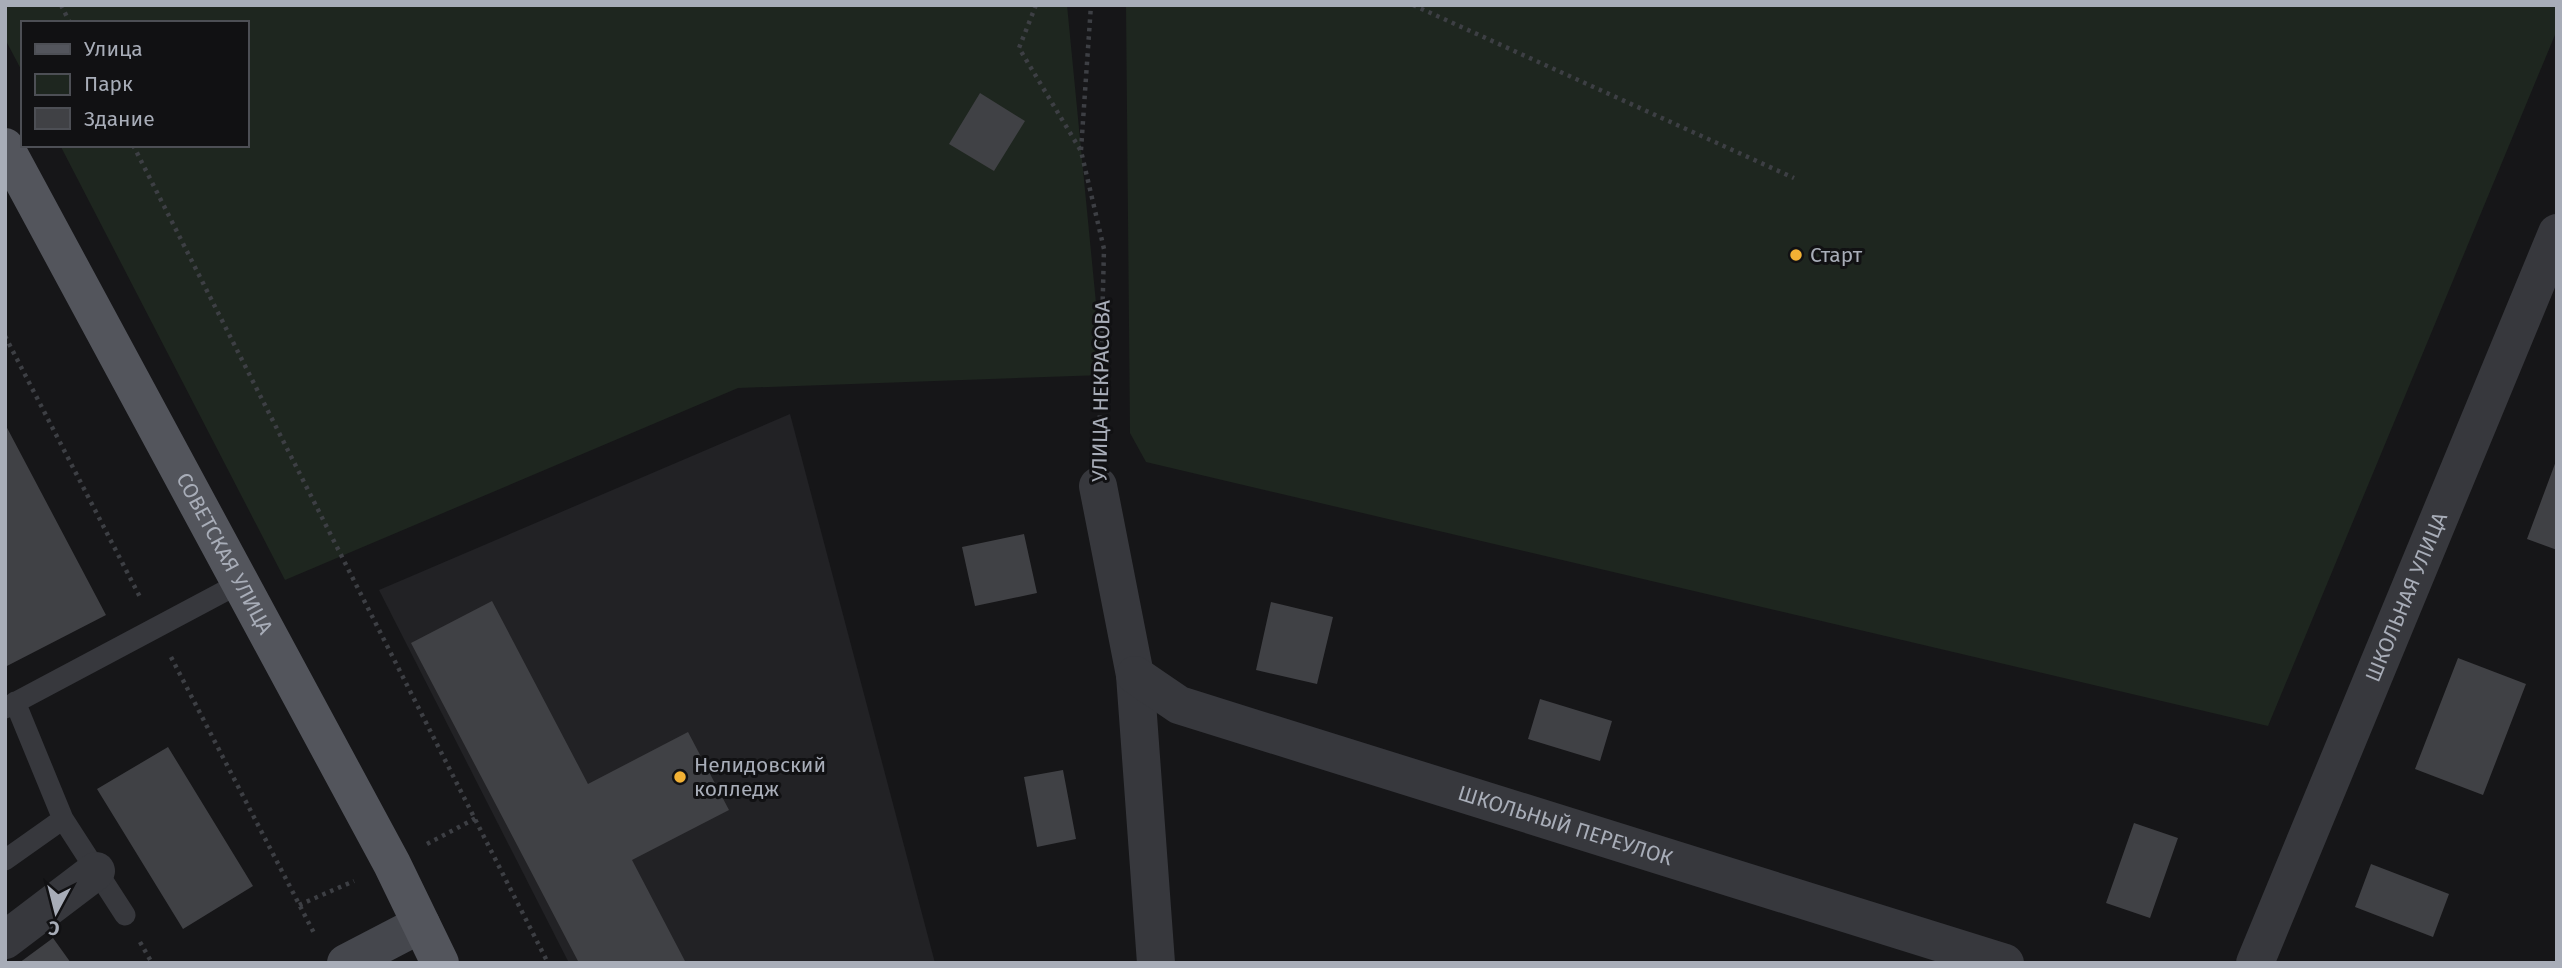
<svg xmlns="http://www.w3.org/2000/svg" width="2562" height="968" font-family="'Fira Sans',sans-serif">
  <style>
    .built { fill: #222225 }
    .green { fill: #1e261f }
    .building { fill: #404145 }
    .lines { fill: none; stroke-linecap: round; stroke-linejoin: round }
    .path { stroke: #3d3f44; stroke-width: 4.5; stroke-dasharray: 3.5 5; stroke-linecap: butt }
    .service { stroke: #37383d; stroke-width: 21 }
    .minor { stroke: #37383d; stroke-width: 38 }
    .secondary { stroke: #45474d; stroke-width: 38 }
    .primary { stroke: #53555c; stroke-width: 38 }
    .poi-dot { fill: #f2b134; stroke: #111113; stroke-width: 2.5 }
    .labels { text-anchor: middle; stroke-width: 6; stroke-linejoin: round; paint-order: stroke }
    .poi-label { font-size: 21px; fill: #a8adb8; stroke: #111113; text-anchor: start }
    .street-label { font-size: 21px; fill: #a8adb8; stroke: #111113 }
  </style>
  <rect width="100%" height="100%" fill="#161618"/>
  <path class="built" d="M 790,414 L 935,963 L 569,963 L 379,590 Z"/>
  <path class="green" d="M 5,5 L 1067,5 L 1103,375 L 738,388 L 285,580 L 60,145 L 247,145 L 247,23 L 23,23 L 23,73 L 5,39 Z
    M 1126,5 L 2557,5 L 2557,30 L 2268,726 L 1146,462 L 1130,433 Z"/>
  <path class="building" d="M 980,93 L 1025,121 L 994,171 L 949,144 Z
    M 5,424 L 106,615 L 5,667 Z
    M 2556,461 L 2557,461 L 2557,550 L 2527,539 Z
    M 1024,534 L 1037,593 L 975,606 L 962,547 Z
    M 492,601 L 588,784 L 688,732 L 729,810 L 632,860 L 686,963 L 579,963 L 411,643 Z
    M 1271,602 L 1333,617 L 1317,684 L 1256,670 Z
    M 2458,658 L 2526,684 L 2483,795 L 2415,769 Z
    M 1540,699 L 1612,721 L 1600,761 L 1528,739 Z
    M 168,747 L 253,886 L 183,929 L 97,789 Z
    M 1063,770 L 1076,839 L 1037,847 L 1024,777 Z
    M 2134,823 L 2178,838 L 2150,918 L 2106,903 Z
    M 2371,864 L 2449,894 L 2433,937 L 2355,907 Z
    M 53,938 L 71,963 L 19,963 Z"/>
  <g class="lines">
    <path class="path" d="M 61,5 L 70,23
      M 1036,5 L 1019,48 L 1081,151 L 1104,249 L 1099,447
      M 1413,5 L 1794,178
      M 133,145 L 548,963
      M 1081,150 L 1091,5
      M 5,336 L 141,599
      M 171,657 L 315,935
      M 427,844 L 476,818
      M 299,905 L 354,881
      M 140,942 L 152,963"/>
    <path class="service" d="M 5,708 L 240,583
      M 63,819 L 125,915
      M 5,860 L 63,819 L 15,702"/>
    <g class="minor">
      <path d="M 1098,486 L 1135,675 L 1156,963"/>
      <path id="s1" d="M 1135,675 L 1179,705 L 2005,963"/>
      <path d="M 5,940 L 96,871"/>
      <path id="s2" d="M 2255,963 L 2557,233"/>
    </g>
    <path class="secondary" d="M 346,963 L 421,924"/>
    <path class="primary" id="s3" d="M 5,147 L 392,864 L 440,963"/>
  </g>
  <g class="poi-dot">
    <circle cx="1796" cy="255" r="7"/>
    <circle cx="680" cy="777" r="7"/>
  </g>
  <g class="labels">
    <g class="poi-label">
      <text x="1810" y="262">Старт</text>
      <text x="694" y="772">Нелидовский<tspan x="694" dy="24">колледж</tspan></text>
    </g>
    <g class="street-label">
      <text transform="translate(1101 391) rotate(-89)" y="7">УЛИЦА НЕКРАСОВА</text>
      <text dy="7" stroke="none"><textPath href="#s3" startOffset="462">СОВЕТСКАЯ УЛИЦА</textPath></text>
      <text dy="7" stroke="none"><textPath href="#s2" startOffset="396">ШКОЛЬНАЯ УЛИЦА</textPath></text>
      <text dy="7" stroke="none"><textPath href="#s1" startOffset="458">ШКОЛЬНЫЙ ПЕРЕУЛОК</textPath></text>
    </g>
  </g>
  <rect width="2562" height="968" fill="none" stroke="#a8adb8" stroke-width="14"/>
  <rect x="21" y="21" width="228" height="126" fill="#111113" stroke="#4d4f55" stroke-width="2"/>
  <rect x="35" y="44" width="35" height="10" fill="#53555c" stroke="#4d4f55" stroke-width="2"/>
  <text x="84" y="56" font-size="21" fill="#a8adb8">Улица</text>
  <rect x="35" y="74" width="35" height="21" fill="#1e261f" stroke="#4d4f55" stroke-width="2"/>
  <text x="84" y="91" font-size="21" fill="#a8adb8">Парк</text>
  <rect x="35" y="108" width="35" height="21" fill="#404145" stroke="#4d4f55" stroke-width="2"/>
  <text x="84" y="126" font-size="21" fill="#a8adb8">Здание</text>
  <g transform="translate(56 912) rotate(187)" stroke="#111113" stroke-width="5" paint-order="stroke">
  <path d="M0-5L12 26L0 18L-12 26Z" fill="#a8adb8"/>
  <text y="-10" font-size="19" font-weight="bold" text-anchor="middle" fill="#a8adb8">С</text>
  </g>
</svg>
